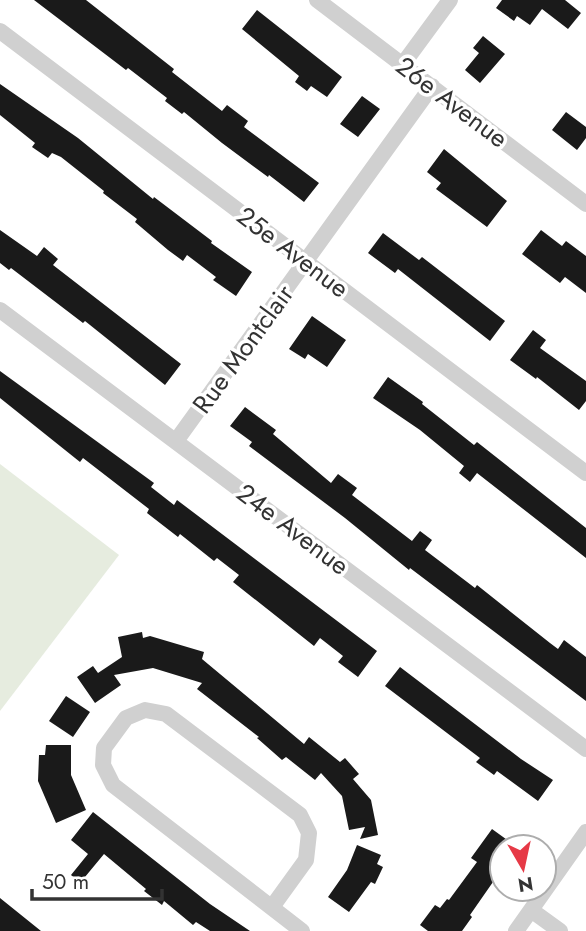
<svg xmlns="http://www.w3.org/2000/svg" width="586" height="931" font-family="Jost,sans-serif">
  <style>
    .green { fill: #e6ecdf }
    .building { fill: #1a1a1a }
    .lines { fill: none; stroke-linecap: round; stroke-linejoin: round }
    .minor { stroke: #d0d0d0; stroke-width: 16 }
    .labels { text-anchor: middle; stroke-width: 7; stroke-linejoin: round; paint-order: stroke }
    .street-label { font-size: 26px; fill: #333; stroke: #fff }
  </style>
  <rect width="100%" height="100%" fill="#fff"/>
  <path class="green" d="M 0,464 L 119,555 L 0,711 Z"/>
  <path class="building" d="M 34,0 L 86,0 L 174,69 L 172,72 L 222,111 L 227,105 L 248,121 L 244,127 L 319,183 L 304,202 L 269,175 L 268,177 L 222,143 L 184,112 L 182,114 L 165,101 L 167,98 L 128,68 L 126,70 Z
    M 502,0 L 565,0 L 581,13 L 568,29 L 542,9 L 530,25 L 517,16 L 514,21 L 496,8 Z
    M 257,10 L 342,77 L 327,97 L 311,86 L 307,91 L 295,82 L 299,76 L 242,29 Z
    M 483,36 L 505,54 L 480,83 L 465,70 L 479,53 L 473,48 Z
    M 0,84 L 78,138 L 153,199 L 154,197 L 212,241 L 211,243 L 252,272 L 236,296 L 213,280 L 216,277 L 187,255 L 183,261 L 168,250 L 135,222 L 137,219 L 103,193 L 104,191 L 61,157 L 52,153 L 48,158 L 32,147 L 35,143 L 0,115 Z
    M 362,96 L 380,109 L 358,137 L 340,124 Z
    M 566,112 L 586,127 L 586,138 L 577,150 L 552,130 Z
    M 444,149 L 507,201 L 487,227 L 436,189 L 441,183 L 427,172 Z
    M 0,230 L 37,256 L 44,247 L 58,259 L 53,265 L 181,364 L 165,385 L 85,321 L 83,323 L 11,268 L 9,270 L 0,263 Z
    M 541,230 L 562,246 L 566,241 L 586,256 L 586,293 L 565,277 L 560,283 L 522,254 Z
    M 383,233 L 419,260 L 422,257 L 505,321 L 490,341 L 398,269 L 395,273 L 368,253 Z
    M 312,316 L 346,340 L 327,367 L 308,354 L 305,359 L 289,349 Z
    M 533,330 L 546,340 L 540,348 L 586,381 L 586,401 L 579,410 L 537,377 L 536,379 L 510,360 Z
    M 0,371 L 154,483 L 151,487 L 174,505 L 177,500 L 377,651 L 358,677 L 338,662 L 343,656 L 320,638 L 314,646 L 233,582 L 239,575 L 217,558 L 214,561 L 180,534 L 178,537 L 147,513 L 149,509 L 83,458 L 80,462 L 0,398 Z
    M 388,377 L 423,402 L 422,404 L 474,445 L 477,442 L 586,528 L 586,558 L 477,473 L 470,482 L 459,473 L 464,466 L 420,430 L 373,398 Z
    M 245,407 L 276,430 L 273,434 L 331,483 L 338,474 L 357,488 L 352,495 L 412,541 L 420,531 L 432,540 L 425,550 L 475,588 L 477,585 L 550,643 L 558,649 L 564,640 L 586,657 L 586,701 L 451,599 L 410,568 L 409,570 L 345,518 L 249,446 L 252,442 L 230,426 Z
    M 142,632 L 143,638 L 150,636 L 204,652 L 202,659 L 304,744 L 309,737 L 340,762 L 345,758 L 359,774 L 353,779 L 371,800 L 378,835 L 360,839 L 365,827 L 349,830 L 342,796 L 321,773 L 315,780 L 286,757 L 282,760 L 257,738 L 259,737 L 197,689 L 202,683 L 153,668 L 114,675 L 121,685 L 95,703 L 77,677 L 93,666 L 98,673 L 122,657 L 118,637 Z
    M 400,667 L 521,759 L 553,780 L 538,801 L 497,771 L 494,775 L 476,762 L 480,758 L 385,686 Z
    M 66,696 L 90,712 L 73,737 L 49,721 Z
    M 46,745 L 71,745 L 71,775 L 86,810 L 56,823 L 38,781 L 39,755 L 45,755 Z
    M 93,812 L 210,904 L 250,931 L 210,931 L 196,922 L 193,925 L 164,901 L 162,905 L 144,891 L 146,889 L 104,854 L 80,883 L 71,875 L 88,854 L 71,840 Z
    M 492,829 L 517,847 L 502,847 L 502,869 L 470,915 L 472,917 L 462,931 L 428,931 L 420,925 L 435,905 L 440,908 L 447,899 L 449,900 L 477,862 L 471,858 Z
    M 357,845 L 381,855 L 377,864 L 383,867 L 375,884 L 371,882 L 349,912 L 328,897 L 347,870 Z
    M 0,898 L 41,931 L 0,931 Z"/>
  <g class="lines">
    <path class="minor" d="M 317,0 L 586,204
      M 0,31 L 586,473
      M 403,64 L 450,0
      M 0,310 L 586,749
      M 176,441 L 432,86
      M 272,907 L 306,860 L 309,833 L 300,815 L 166,714 L 145,710 L 126,718 L 104,748 L 103,765 L 113,785 L 302,931
      M 531,910 L 560,931
      M 516,931 L 586,832"/>
  </g>
  <g class="labels">
    <g class="street-label">
      <text transform="translate(452 102) rotate(37)" y="9">26e Avenue</text>
      <text transform="translate(293 252) rotate(37)" y="9">25e Avenue</text>
      <text transform="translate(243 349) rotate(-54)" y="9">Rue Montclair</text>
      <text transform="translate(293 529) rotate(37)" y="9">24e Avenue</text>
    </g>
  </g>
  <g transform="translate(523 868) rotate(171)"><circle r="33" fill="#ffffff" stroke="#adadad" stroke-width="2"/>
  <path d="M0-5L12 26L0 18L-12 26Z" fill="#e63946"/>
  <text y="-10" font-size="19" font-weight="bold" text-anchor="middle" fill="#333333">N</text>
  </g>
  <path d="M32 889v10h130v-10" fill="none" stroke="#333333" stroke-width="3.5"/>
  <text x="42" y="889" font-size="21" fill="#333333" stroke="#ffffff" stroke-width="5" paint-order="stroke">50 m</text>
</svg>
